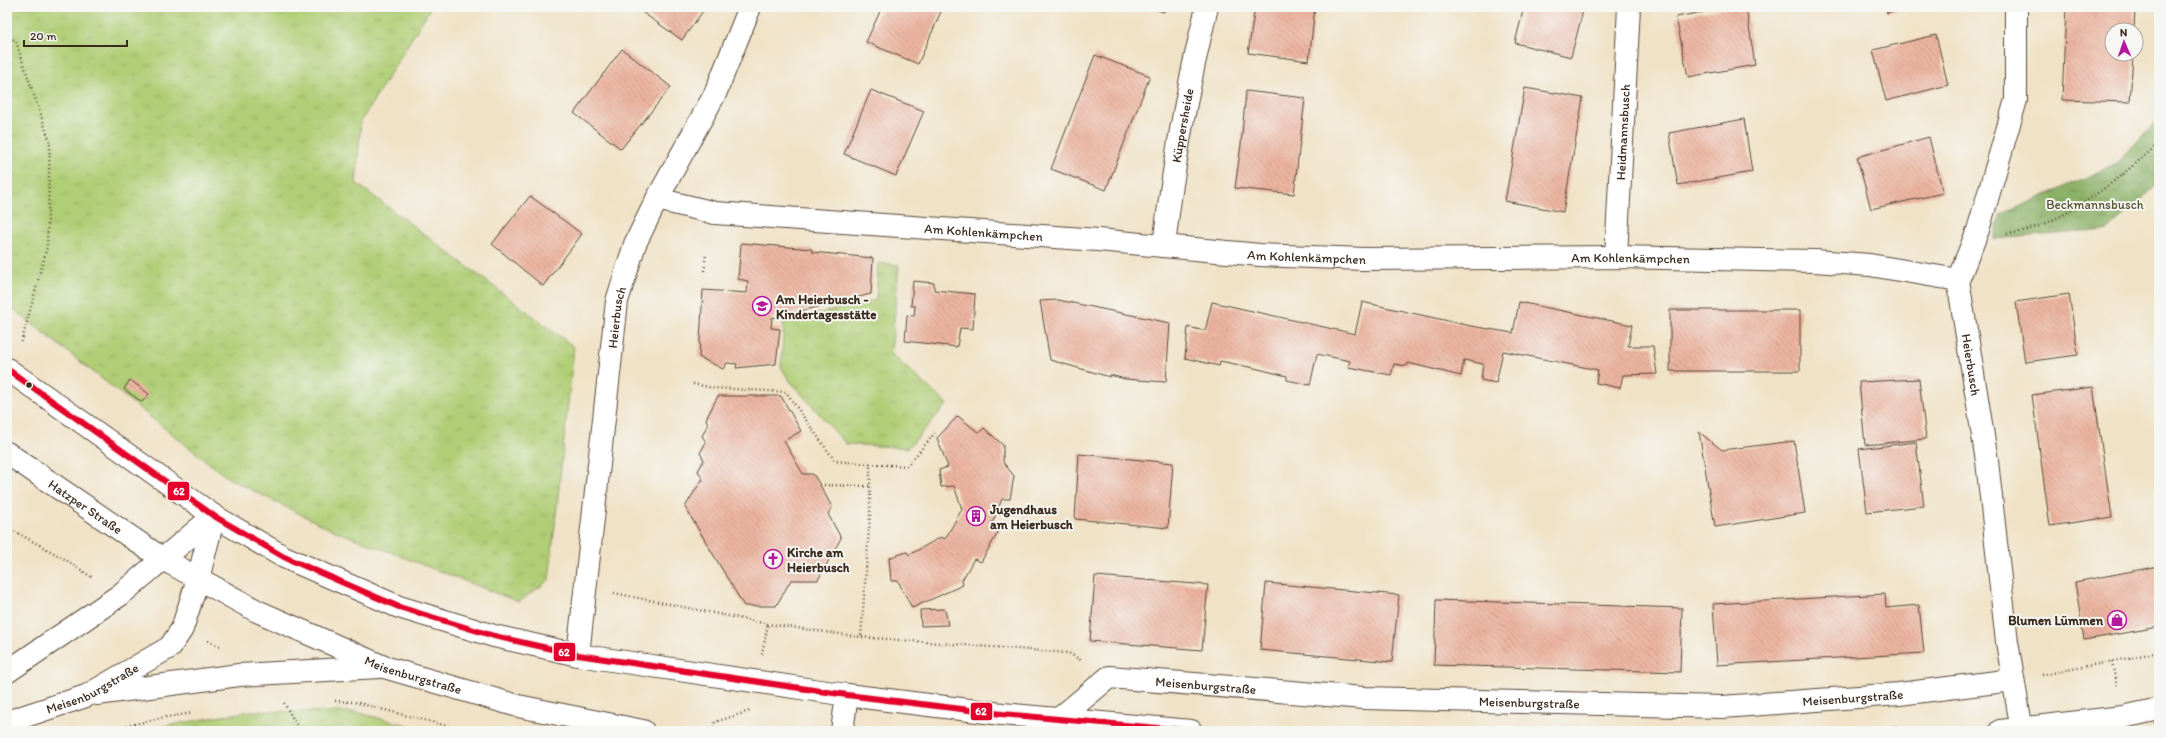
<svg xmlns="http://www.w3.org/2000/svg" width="2166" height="738" font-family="Itim,sans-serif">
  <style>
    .grass { fill: url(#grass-tufts); stroke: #767c4a }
    .forest { fill: url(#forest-crowns); stroke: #646e42 }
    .building { fill: url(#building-back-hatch) }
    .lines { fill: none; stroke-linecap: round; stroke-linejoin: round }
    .street-casing { stroke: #564637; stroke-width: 24 }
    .secondary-casing { stroke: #564637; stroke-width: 24 }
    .path { stroke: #564637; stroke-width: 2.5; stroke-dasharray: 1 3; stroke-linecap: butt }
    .street { stroke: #fff; stroke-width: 22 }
    .secondary { stroke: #fff; stroke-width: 22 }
    .bus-1-casing { stroke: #f6f6f2; stroke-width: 9 }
    .bus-1 { stroke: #e4002b; stroke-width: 6 }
    .bus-dot { fill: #3b2a1e; stroke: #f6f6f2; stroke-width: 1.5 }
    .labels { text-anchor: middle; stroke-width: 4; stroke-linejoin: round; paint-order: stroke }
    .street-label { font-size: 13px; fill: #3b2a1e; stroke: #f6f6f2 }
    .park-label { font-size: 13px; fill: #585334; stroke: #f6f6f2 }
    .poi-label { font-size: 13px; font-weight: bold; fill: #3b2a1e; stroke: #f6f6f2; text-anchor: start }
    .line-badge { stroke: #f6f6f2; stroke-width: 1.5 }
    .badge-label { font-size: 11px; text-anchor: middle; font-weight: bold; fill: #fff }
  </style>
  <defs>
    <pattern id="grass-tufts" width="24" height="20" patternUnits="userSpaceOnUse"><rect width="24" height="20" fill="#b0ce76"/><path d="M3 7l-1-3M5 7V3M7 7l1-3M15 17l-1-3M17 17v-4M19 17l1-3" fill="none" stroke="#98b166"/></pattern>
    <pattern id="forest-crowns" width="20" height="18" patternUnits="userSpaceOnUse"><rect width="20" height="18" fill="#8cb167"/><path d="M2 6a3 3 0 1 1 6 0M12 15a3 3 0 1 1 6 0" fill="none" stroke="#749054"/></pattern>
    <pattern id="building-back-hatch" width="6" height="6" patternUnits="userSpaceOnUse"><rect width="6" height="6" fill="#edb5a0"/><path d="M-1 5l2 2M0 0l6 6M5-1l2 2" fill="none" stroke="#c19382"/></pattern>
  </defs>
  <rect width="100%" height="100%" fill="#f6f6f2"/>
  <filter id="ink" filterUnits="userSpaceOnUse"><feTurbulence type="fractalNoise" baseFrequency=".025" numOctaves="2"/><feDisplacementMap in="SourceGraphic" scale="8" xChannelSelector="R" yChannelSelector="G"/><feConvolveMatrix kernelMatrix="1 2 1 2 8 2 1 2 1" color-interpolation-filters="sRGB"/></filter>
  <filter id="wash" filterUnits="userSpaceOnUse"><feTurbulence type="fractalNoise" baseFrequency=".012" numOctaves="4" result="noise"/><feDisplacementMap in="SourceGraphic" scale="16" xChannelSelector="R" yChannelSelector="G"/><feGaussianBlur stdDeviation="0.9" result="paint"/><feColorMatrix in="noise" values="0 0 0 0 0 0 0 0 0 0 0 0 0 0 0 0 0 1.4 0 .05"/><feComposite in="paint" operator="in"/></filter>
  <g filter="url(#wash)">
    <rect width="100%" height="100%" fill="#f0e2c6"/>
    <path class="grass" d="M 7,7 L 431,7 L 361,121 L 356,183 L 574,347 L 549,580 L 519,602 L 328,528 L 228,478 L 7,304 Z
      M 878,263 L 899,265 L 891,354 L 947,404 L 908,448 L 846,444 L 790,381 L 781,367 L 784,322 L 876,300 Z
      M 251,711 L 355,712 L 431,731 L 136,731 Z"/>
    <path class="forest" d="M 2159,118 L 2159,183 L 2108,230 L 1994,239 L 2000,215 L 2115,165 Z"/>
    <g id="blocks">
      <path class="building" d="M 642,7 L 706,7 L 682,40 L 639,10 Z
        M 882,7 L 943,7 L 918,64 L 866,42 Z
        M 1148,7 L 1165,7 L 1164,12 Z
        M 1255,7 L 1315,7 L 1309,61 L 1248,53 Z
        M 1524,7 L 1584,7 L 1571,57 L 1515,43 Z
        M 1730,7 L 1746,7 L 1755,65 L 1688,77 L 1676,17 Z
        M 1885,7 L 1908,7 L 1887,13 Z
        M 2066,7 L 2135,7 L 2134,30 L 2112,30 L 2112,54 L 2133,54 L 2130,102 L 2062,100 Z
        M 1936,35 L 1948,85 L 1886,101 L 1873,50 Z
        M 622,49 L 671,87 L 621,149 L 574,113 Z
        M 1095,55 L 1150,76 L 1106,190 L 1051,169 Z
        M 1525,88 L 1583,98 L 1563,212 L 1505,201 Z
        M 871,90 L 924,111 L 896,176 L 844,154 Z
        M 1246,91 L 1305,98 L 1294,194 L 1235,188 L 1241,145 Z
        M 1744,119 L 1752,172 L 1678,185 L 1669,133 Z
        M 1929,137 L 1943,193 L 1871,209 L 1857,157 Z
        M 530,196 L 582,234 L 543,286 L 492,244 Z
        M 741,243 L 812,249 L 812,252 L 873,258 L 871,294 L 772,318 L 771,328 L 780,329 L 776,364 L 736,368 L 737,364 L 727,363 L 723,369 L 699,357 L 703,290 L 747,293 L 748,281 L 738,279 Z
        M 913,281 L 934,283 L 934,290 L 975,294 L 973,329 L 960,328 L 957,347 L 905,341 L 907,315 L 914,316 L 915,306 L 911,306 Z
        M 2069,294 L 2078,355 L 2025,362 L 2016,302 Z
        M 1058,300 L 1170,323 L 1166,382 L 1125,379 L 1110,375 L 1110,377 L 1050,360 L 1040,301 Z
        M 1212,302 L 1355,334 L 1362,302 L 1471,326 L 1513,333 L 1519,302 L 1632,325 L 1628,346 L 1653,346 L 1657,374 L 1623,375 L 1620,388 L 1596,383 L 1598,370 L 1503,351 L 1496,383 L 1481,380 L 1483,364 L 1464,360 L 1461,376 L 1408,363 L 1407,366 L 1394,364 L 1391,375 L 1348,367 L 1350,361 L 1317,354 L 1310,385 L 1287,380 L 1287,376 L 1254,368 L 1220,361 L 1219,366 L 1185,358 L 1188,327 L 1205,331 Z
        M 1670,310 L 1800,310 L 1800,371 L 1670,371 Z
        M 1919,379 L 1926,439 L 1865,445 L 1859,382 Z
        M 130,380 L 149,394 L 142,402 L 124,389 Z
        M 2093,387 L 2112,517 L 2050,526 L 2032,395 Z
        M 718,396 L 781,396 L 801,431 L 784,441 L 803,474 L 813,474 L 820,485 L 832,507 L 828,514 L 841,538 L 818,580 L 791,580 L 776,606 L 744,606 L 685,507 L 701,481 L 703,480 L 698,471 L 704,460 L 700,453 L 706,442 L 702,436 L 708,424 L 706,419 Z
        M 958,416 L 979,433 L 984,428 L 1003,445 L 1003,462 L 1014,476 L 1010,499 L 1002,499 L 992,524 L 1000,529 L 981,562 L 974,559 L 962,580 L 963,585 L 912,608 L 898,581 L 891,581 L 889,558 L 907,552 L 909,555 L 941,537 L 945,539 L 962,509 L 954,486 L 941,487 L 939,470 L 948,467 L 937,438 Z
        M 1699,432 L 1722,450 L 1794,441 L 1805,513 L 1715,527 Z
        M 1916,442 L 1924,506 L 1867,512 L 1859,449 Z
        M 1079,454 L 1173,463 L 1168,528 L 1075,519 Z
        M 2159,566 L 2159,627 L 2084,640 L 2075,582 Z
        M 1095,576 L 1208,585 L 1202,650 L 1090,641 Z
        M 1266,583 L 1399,595 L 1392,662 L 1260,650 Z
        M 1885,594 L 1886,608 L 1919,605 L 1924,653 L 1717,665 L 1713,604 Z
        M 1436,600 L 1682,608 L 1680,672 L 1434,665 Z
        M 945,609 L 948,625 L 921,626 L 920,610 Z"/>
    </g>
  </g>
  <g filter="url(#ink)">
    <use href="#blocks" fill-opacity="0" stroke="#564637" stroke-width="1"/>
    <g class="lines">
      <defs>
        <g id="street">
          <path id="s1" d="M 2016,7 L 2016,100 L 1978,230 L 1958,280 L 1987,461 L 2007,642 L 2022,731"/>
          <path id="s2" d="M 657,199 L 715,213 L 1098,240 L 1260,255 L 1364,259 L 1616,257 L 1815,261 L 1870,265 L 1958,280"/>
          <path id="s3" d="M 1164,246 C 1173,166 1188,85 1207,7"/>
          <path id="s4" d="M 1616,257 L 1629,7"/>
          <path id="s5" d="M 578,655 L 617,301 L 635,244 L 657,199 L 715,94 L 750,7"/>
          <path id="s6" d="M 1060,718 L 1109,677 L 1364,698 L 1722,707 L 1899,694 L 2013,680"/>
          <path d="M 842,731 L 847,695"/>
        </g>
        <g id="secondary">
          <path d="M 7,369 L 214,516 L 284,557 L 399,607 L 494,636 L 578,655 L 847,695 L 1002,714 L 1191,731"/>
          <path id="s7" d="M 7,453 L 163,559 L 257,611 L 384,667 L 518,706 L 643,731"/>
          <path d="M 7,672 L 120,595 L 214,516"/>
          <path d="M 97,694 L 239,675 L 379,667"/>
          <path id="s8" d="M 7,722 L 86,696 L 170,647 L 182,629 L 198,579 L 214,516"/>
          <path d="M 2000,731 L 2123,717 L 2159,709"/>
        </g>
      </defs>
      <use href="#street" class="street-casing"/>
      <use href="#secondary" class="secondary-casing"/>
      <path class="path" d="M 7,34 L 16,42 L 50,142 L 47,247 L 21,344
        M 2007,234 C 2061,228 2120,178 2159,143
        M 705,261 L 706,255
        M 704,271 L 705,265
        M 693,384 L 714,388 L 786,392 L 835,461 L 870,464 L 870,516 L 861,637
        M 870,464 L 907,466 L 935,433
        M 820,485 L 869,486
        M 7,530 L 12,530 L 63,558 L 93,578
        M 614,593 L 768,624 L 861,637 L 1069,653 L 1082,661
        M 208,641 L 222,647
        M 762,654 L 768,624
        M 2112,662 L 2117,688
        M 2042,675 L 2159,652
        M 335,701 L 354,702 L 467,731
        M 284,703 L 300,731
        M 107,731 L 160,718 L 193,713
        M 713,731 L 715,722 L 750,711
        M 1895,731 L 1896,724"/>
      <use href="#street" class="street"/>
      <use href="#secondary" class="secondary"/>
      <defs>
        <path id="bus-1" d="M 7,369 L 214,516 L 284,557 L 399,607 L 494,636 L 578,655 L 847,695 L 1002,714 L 1191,731"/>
      </defs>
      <use href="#bus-1" class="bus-1-casing"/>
      <use href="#bus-1" class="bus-1"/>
    </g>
  </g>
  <defs>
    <symbol id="school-ring" viewBox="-11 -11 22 22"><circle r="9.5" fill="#f6f6f2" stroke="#b5179e" stroke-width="1.5"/><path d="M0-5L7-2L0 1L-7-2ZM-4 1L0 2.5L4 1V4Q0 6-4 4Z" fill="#b5179e"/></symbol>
    <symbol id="building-ring" viewBox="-11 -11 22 22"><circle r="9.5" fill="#f6f6f2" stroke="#b5179e" stroke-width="1.5"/><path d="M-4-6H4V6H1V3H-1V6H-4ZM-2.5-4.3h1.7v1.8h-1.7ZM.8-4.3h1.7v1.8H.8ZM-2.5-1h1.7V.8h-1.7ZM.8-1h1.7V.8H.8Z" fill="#b5179e"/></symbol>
    <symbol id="church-ring" viewBox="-11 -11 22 22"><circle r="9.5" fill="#f6f6f2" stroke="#b5179e" stroke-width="1.5"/><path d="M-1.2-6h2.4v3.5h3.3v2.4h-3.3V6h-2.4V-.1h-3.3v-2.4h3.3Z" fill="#b5179e"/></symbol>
    <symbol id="shop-ring" viewBox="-11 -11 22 22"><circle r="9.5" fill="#f6f6f2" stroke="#b5179e" stroke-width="1.5"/><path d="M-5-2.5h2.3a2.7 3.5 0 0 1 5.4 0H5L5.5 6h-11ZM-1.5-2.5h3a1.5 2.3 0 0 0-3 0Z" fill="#b5179e"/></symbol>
  </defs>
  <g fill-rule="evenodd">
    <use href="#school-ring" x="751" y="295" width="22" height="22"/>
    <use href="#building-ring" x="965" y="505" width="22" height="22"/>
    <use href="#church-ring" x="762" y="548" width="22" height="22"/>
    <use href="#shop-ring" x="2106" y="609" width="22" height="22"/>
  </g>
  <circle class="bus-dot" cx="29" cy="385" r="3.5"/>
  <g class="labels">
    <g class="street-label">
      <text dy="5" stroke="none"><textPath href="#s3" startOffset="122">Küppersheide</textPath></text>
      <text dy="5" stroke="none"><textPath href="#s4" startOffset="125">Heidmannsbusch</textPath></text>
      <text dy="5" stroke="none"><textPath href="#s2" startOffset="329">Am Kohlenkämpchen</textPath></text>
      <text dy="5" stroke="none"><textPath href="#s2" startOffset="653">Am Kohlenkämpchen</textPath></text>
      <text dy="5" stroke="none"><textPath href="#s2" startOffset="977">Am Kohlenkämpchen</textPath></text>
      <text dy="5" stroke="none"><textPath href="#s5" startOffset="340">Heierbusch</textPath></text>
      <text dy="5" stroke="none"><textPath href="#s1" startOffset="368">Heierbusch</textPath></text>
      <text dy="5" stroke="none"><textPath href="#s7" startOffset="95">Hatzper Straße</textPath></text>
      <text dy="5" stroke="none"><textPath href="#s7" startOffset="465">Meisenburgstraße</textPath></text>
      <text dy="5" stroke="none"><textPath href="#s6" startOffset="161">Meisenburgstraße</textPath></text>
      <text dy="5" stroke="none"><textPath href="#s8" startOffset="92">Meisenburgstraße</textPath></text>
      <text dy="5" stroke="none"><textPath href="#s6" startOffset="809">Meisenburgstraße</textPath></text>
      <text dy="5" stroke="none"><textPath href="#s6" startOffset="485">Meisenburgstraße</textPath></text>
    </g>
    <g class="park-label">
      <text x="2095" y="209">Beckmannsbusch</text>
    </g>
    <g class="poi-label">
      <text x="776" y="304">Am Heierbusch -<tspan x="776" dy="15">Kindertagesstätte</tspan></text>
      <text x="990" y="514">Jugendhaus<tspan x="990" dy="15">am Heierbusch</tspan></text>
      <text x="787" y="557">Kirche am<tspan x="787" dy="15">Heierbusch</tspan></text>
      <text x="2103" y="625" text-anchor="end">Blumen Lümmen</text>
    </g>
  </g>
  <g class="line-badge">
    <rect x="167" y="481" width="23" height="20" rx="4" fill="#e4002b"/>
    <rect x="553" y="642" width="23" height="20" rx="4" fill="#e4002b"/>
    <rect x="970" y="702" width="23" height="19" rx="4" fill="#e4002b"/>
  </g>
  <g class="badge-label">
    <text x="179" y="495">62</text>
    <text x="564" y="656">62</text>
    <text x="981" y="715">62</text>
  </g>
  <rect width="2166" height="738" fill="none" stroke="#f6f6f2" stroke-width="24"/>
  <g transform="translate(2124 42) rotate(358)"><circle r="19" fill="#f6f6f2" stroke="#aba49d"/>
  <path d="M0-3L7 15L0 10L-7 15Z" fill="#b5179e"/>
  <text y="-6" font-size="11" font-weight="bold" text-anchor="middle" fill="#3b2a1e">N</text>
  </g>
  <path d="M24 40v6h103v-6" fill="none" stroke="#3b2a1e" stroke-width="2"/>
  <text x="30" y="40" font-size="12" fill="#3b2a1e" stroke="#f6f6f2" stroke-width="3" paint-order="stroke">20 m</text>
</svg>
